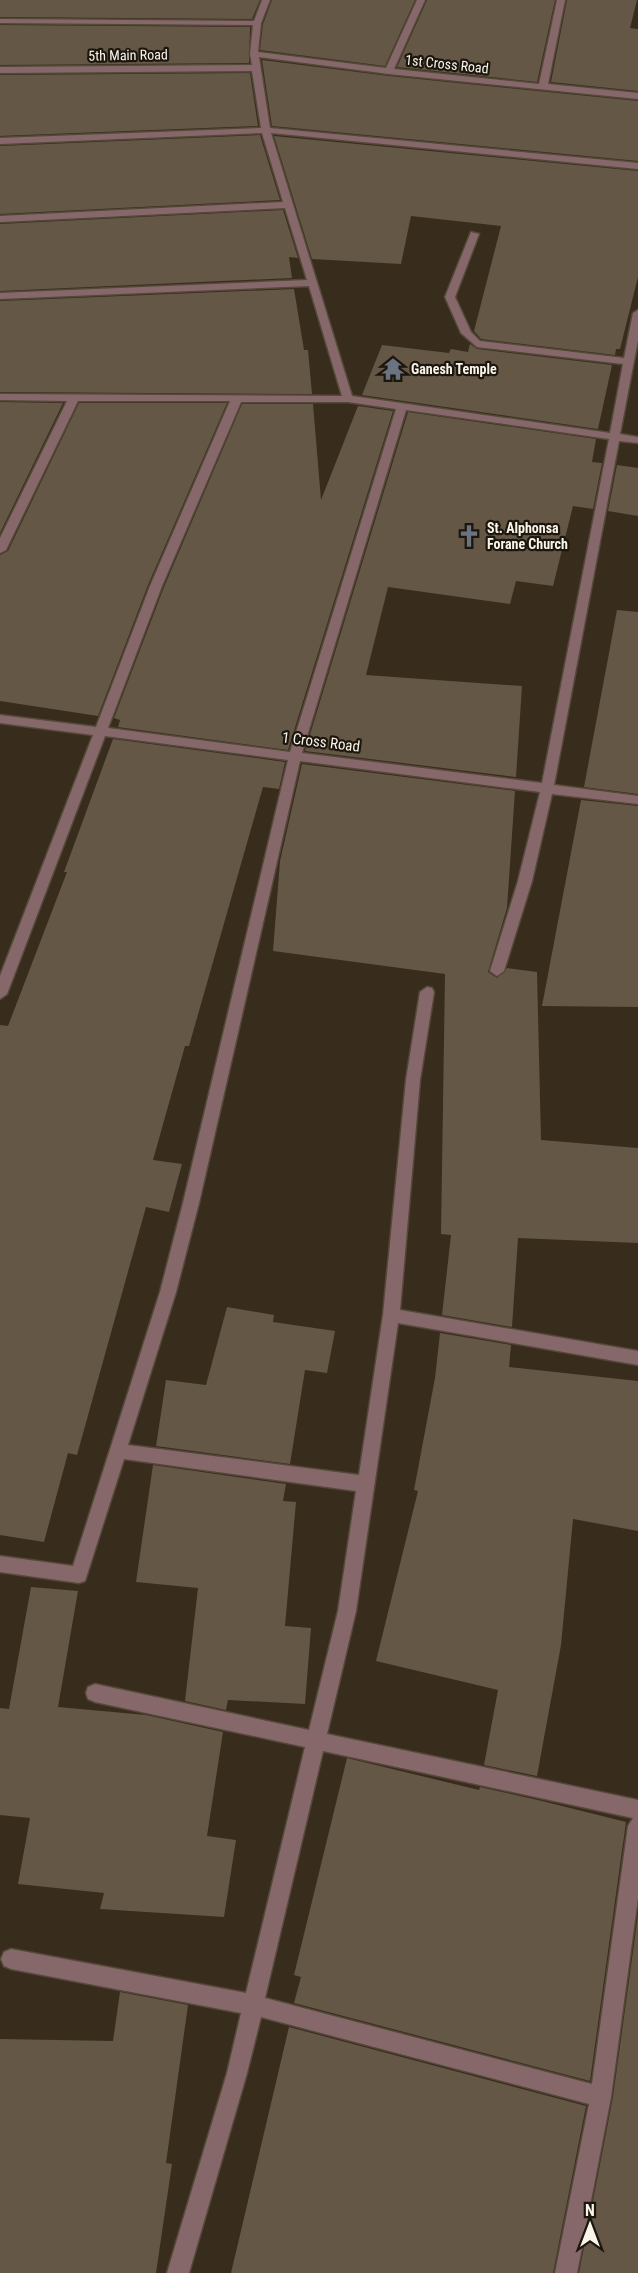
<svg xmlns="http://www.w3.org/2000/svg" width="638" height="2273" font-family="'Roboto Condensed',sans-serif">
  <rect width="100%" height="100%" fill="#382c1c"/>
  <g fill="#645745">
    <polygon points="0,0 260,0 252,19 0,17"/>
    <polygon points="272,0 415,0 385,66 260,50 263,24"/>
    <polygon points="427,0 555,0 537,82 397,67"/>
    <polygon points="567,0 637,0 630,28 638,29 638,91 551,82"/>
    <polygon points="0,25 250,27 249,63 0,65"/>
    <polygon points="262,60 389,76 638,101 638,161 272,126"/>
    <polygon points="250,73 258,126 0,136 0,75"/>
    <polygon points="260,135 280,200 0,214 0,146"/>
    <polygon points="274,136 638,171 638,277 620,349 616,349 615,355 481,339 474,331 501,226 411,216 401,264 312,259"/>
    <polygon points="283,210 298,258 289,257 292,278 0,291 0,224"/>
    <polygon points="294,289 304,350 308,350 312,394 0,392 0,301"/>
    <polygon points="470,344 477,349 612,365 598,429 362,395 382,345 449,353 451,349 468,352"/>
    <polygon points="0,402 63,403 0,533"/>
    <polygon points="79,403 227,403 148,585 98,716 0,701 0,555 8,551"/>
    <polygon points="242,404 313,404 321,500 358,406 393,411 288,750 118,727 120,720 114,718 164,587"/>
    <polygon points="408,412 596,439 592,462 602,463 593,509 573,506 553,586 516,581 510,604 388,587 366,675 522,686 516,777 305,751"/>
    <polygon points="617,465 638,468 638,516 608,511"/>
    <polygon points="617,610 638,612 638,794 584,787"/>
    <polygon points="113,739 285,762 279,789 263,787 189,1046 185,1046 153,1160 182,1164 169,1212 146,1207 77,1455 68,1453 44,1542 0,1535 0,1025 8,1026 67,872 64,872"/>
    <polygon points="302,764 515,791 507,908 488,972 497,978 507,968 537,972 541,1140 638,1148 638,1243 518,1238 512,1327 442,1315 451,1235 441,1234 445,974 273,951 280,861"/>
    <polygon points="581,800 638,806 638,1007 542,1006"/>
    <polygon points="227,1307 274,1315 273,1322 335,1331 327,1373 305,1370 290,1464 156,1446 166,1380 206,1385"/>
    <polygon points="440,1333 511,1345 509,1367 638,1381 638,1531 573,1519 561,1645 537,1776 484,1765 498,1690 376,1661 418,1491 414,1490 435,1378"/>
    <polygon points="153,1465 286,1484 283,1501 296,1502 285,1626 311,1628 305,1704 228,1700 226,1710 185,1701 198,1588 136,1582"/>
    <polygon points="31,1587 78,1591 58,1707 146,1715 223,1732 207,1836 236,1840 224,1917 100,1909 104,1893 18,1884 30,1818 0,1815 0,1708 9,1709"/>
    <polygon points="347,1758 479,1790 480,1787 542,1801 626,1822 590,2081 294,2003 301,1977 294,1975"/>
    <polygon points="638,1915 638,2273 579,2273 613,2097"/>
    <polygon points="120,1992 188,2005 166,2163 172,2164 156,2273 0,2273 0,2039 113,2041"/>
    <polygon points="289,2027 586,2106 553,2273 231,2273"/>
  </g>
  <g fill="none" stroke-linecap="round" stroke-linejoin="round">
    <g stroke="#534839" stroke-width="3">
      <path id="minor" d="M262 0H270L261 23 258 52 386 68 417 0H425L394 69 539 84 557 0H565L548 84 638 93V99L389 74 259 57 270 128 638 163V169L271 133 352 396 610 433 623 364 477 347 461 333 445 297 471 232 479 234 455 297 471 332 480 341 624 358 633 313 638 310V340L620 434 638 437V443L619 441 554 785 638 796V804L552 794 532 881 504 971 497 976 490 971 518 881 540 792 300 761 199 1203 176 1292 128 1445 359 1475 383 1315 406 1080 420 992 427 987 432 988 434 992 420 1080 400 1310 638 1351V1365L398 1323 356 1611 327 1734 638 1800V1898L611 2097 577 2273H555L589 2104 261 2017 247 2073 189 2273H167L227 2073 241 2013 11 1969 4 1966 1 1959 4 1952 11 1949 246 1993 305 1747 95 1702 88 1699 86 1693 88 1687 95 1684 309 1730 338 1611 356 1491 124 1459 85 1581 79 1583 0 1572V1556L73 1566 160 1292 183 1203 288 760 105 736 7 994 0 999V976L93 735 0 723V715L96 727 150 586 230 401H78L6 550 0 553V538L67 401 0 400V394L342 396 309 286 0 299V293L307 280 285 208 0 222V216L283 202 262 133 0 144V138L261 128 252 71 0 73V67L252 65 250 54 253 25 0 23V19L254 21ZM241 402H348L396 409 290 752 108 728 162 586ZM406 410 609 439 542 783 302 753ZM323 1751 633 1818 628 1826 592 2084 265 1998Z"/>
    </g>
    <use href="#minor" fill="#87686a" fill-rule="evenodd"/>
  </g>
  <defs>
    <g id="temple-bare" transform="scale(1.8)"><path d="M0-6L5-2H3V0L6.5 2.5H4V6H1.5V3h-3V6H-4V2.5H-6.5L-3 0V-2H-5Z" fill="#6b7280" stroke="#1b160e" stroke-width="2.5" paint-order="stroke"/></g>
    <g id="church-bare" transform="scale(1.8)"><path d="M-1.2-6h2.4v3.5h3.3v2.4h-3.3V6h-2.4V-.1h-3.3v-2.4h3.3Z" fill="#6b7280" stroke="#1b160e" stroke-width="2.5" paint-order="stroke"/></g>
  </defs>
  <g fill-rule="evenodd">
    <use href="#temple-bare" x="393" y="369"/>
    <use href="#church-bare" x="469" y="536"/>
  </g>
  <g text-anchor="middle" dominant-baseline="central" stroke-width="4.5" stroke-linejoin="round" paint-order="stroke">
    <g font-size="14" fill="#fbf4e9" stroke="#1b160e">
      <text transform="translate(128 55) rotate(-1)">5th Main Road</text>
      <text transform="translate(447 64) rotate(6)">1st Cross Road</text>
    </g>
    <g font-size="14" font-weight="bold" fill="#fbf4e9" stroke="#1b160e" text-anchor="start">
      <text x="411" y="369">Ganesh Temple</text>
      <text x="487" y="528">St. Alphonsa<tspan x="487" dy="16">Forane Church</tspan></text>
    </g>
    <g font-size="15" fill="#fbf4e9" stroke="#1b160e">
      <text transform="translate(321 742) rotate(7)">1 Cross Road</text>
    </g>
  </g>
  <g transform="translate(590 2225)" stroke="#1b160e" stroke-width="4.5" paint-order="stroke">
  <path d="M0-4.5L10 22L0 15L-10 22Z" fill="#fbf4e9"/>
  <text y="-9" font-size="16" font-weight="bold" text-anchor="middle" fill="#fbf4e9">N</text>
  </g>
</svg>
